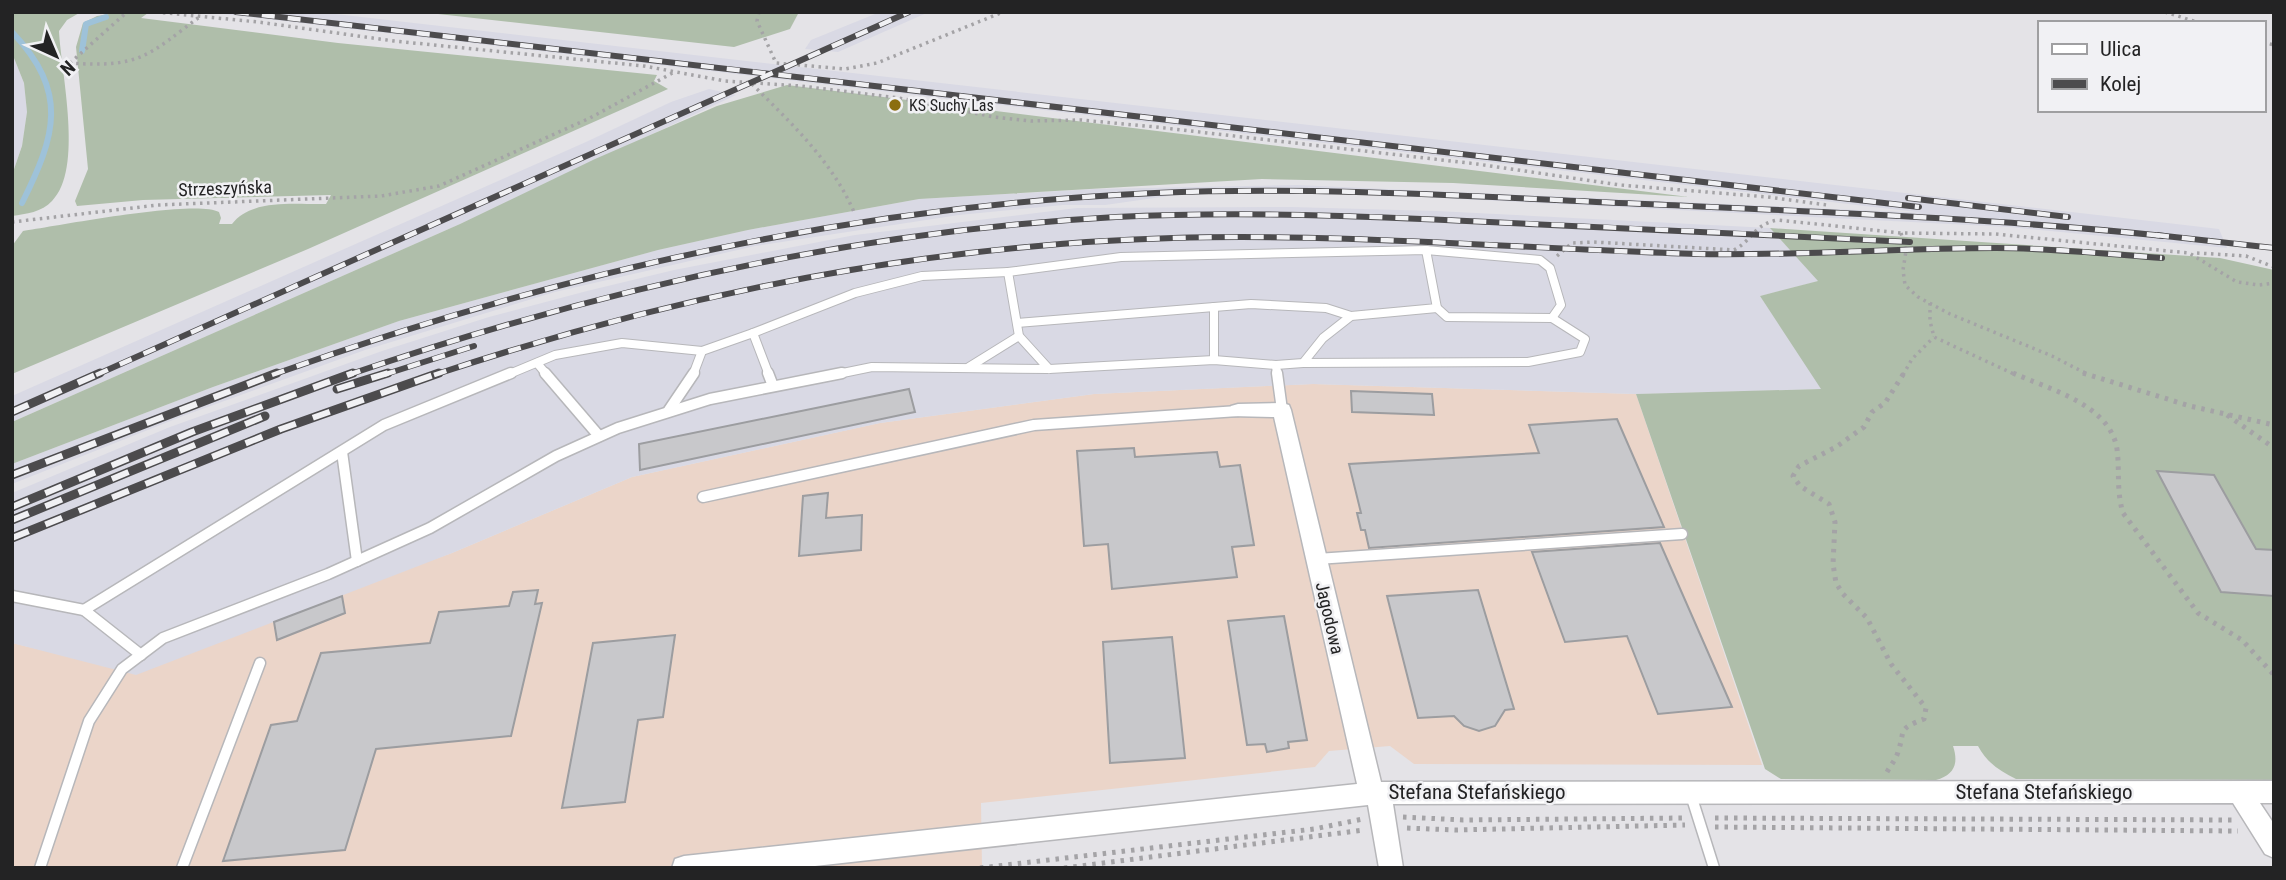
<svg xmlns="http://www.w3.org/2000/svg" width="2286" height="880" font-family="'Roboto Condensed',sans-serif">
  <rect width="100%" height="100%" fill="#e4e3e7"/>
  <polygon fill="#ebd5c9" points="1313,384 1636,394 1762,765 1414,764 1390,746 1329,751 1315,767 981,803 982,868 12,868 12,643 122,669 452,553 632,477 880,423 1094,394"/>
  <g fill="#d9d9e4">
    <polygon points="206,12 318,12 2176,224 2219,229 2227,248 2009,227 1363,194 1182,194 1105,205 1063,205 959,215 755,246 555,292 365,350 183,416 12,484 12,464 213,387 399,321 658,250 748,230 919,199 1094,189 1297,185 1925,213"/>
    <polygon points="880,12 929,12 838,52 805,49 811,40"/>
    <polygon points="12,53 24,83 27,112 22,146 12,175"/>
    <polygon points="709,89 736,95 460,224 12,422 12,396 586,142 671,102"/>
    <polygon points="1291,207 1436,211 1770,228 1819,281 1760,296 1822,389 1636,394 1313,384 1094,394 880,423 632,477 452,553 136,675 12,643 12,493 170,427 382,351 489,317 587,291 674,270 855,235 1077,208"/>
  </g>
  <g fill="#afbeaa">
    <path d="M12 12H81L67 20 59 31C61 73 84 169 52 201 42 212 26 214 12 216V175L22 146 27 112 24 83 12 53Z"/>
    <polygon points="420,12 799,12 790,29 734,47"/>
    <path d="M115 13H148L141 18 338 43 657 75 654 81 668 89 308 249 12 374V246L23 231C57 226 195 199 219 212L221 218 219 224H232C252 198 296 205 326 204L331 195 143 200 77 206 75 201 88 169 76 47 83 23 97 16Z"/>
    <polygon points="787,85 1689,197 1453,183 1262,179 919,199 748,230 658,250 399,321 213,387 12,464 12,422 460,224 595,159 717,106"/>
    <path d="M1770 228 2220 258 2274 270V780L2016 779C2000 771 1987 763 1978 746H1953C1959 764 1954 775 1936 780L1781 779 1765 769 1636 394 1821 389 1760 296 1818 281Z"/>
  </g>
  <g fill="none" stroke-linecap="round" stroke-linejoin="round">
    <g stroke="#9ec2d9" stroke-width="6">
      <path d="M12 32C69 92 56 135 22 203"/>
      <polyline points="82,51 86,24 106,17"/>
    </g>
  </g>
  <g fill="#c8c8cb" stroke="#9c9da0" stroke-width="2">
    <polygon points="909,389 915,412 640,470 639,444"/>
    <polygon points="1351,391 1432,394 1434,415 1352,412"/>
    <polygon points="1617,419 1664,527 1369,548 1365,530 1361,530 1357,513 1361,513 1349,464 1539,453 1529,425"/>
    <polygon points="1134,448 1135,457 1217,452 1220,467 1240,465 1254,545 1232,547 1237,577 1112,589 1108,544 1084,546 1077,451"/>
    <polygon points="2157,471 2214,475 2256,549 2274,550 2274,596 2221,592"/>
    <polygon points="828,493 826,518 862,515 861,550 799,556 803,496"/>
    <polygon points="1660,543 1732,707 1658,714 1627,636 1565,642 1532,552"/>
    <polygon points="538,590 535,604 542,603 511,736 376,749 345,850 223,861 271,725 297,721 321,653 430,643 439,612 509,606 513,592"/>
    <polygon points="1478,590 1514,709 1505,710 1495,726 1479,731 1464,726 1454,716 1418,718 1387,596"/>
    <polygon points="342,596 345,613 277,640 274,622"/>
    <polygon points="1284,616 1307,740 1288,742 1289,748 1267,752 1265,744 1247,745 1228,621"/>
    <polygon points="675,635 663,717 638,720 625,802 562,808 593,643"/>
    <polygon points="1172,637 1185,758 1110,763 1103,642"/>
  </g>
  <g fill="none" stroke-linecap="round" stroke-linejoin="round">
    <g stroke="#b7b7ba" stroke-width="10">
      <g id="service-far1">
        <polyline points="1214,307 1214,360"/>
        <polyline points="1017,323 1251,304 1326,308 1351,316"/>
        <polyline points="537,363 547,375"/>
        <polyline points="1303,363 1528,362 1580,352 1585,339 1552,318 1447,317 1437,308"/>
        <polyline points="1276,365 1277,375"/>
        <polyline points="969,367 1019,336"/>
        <polyline points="1049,369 1019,336 1008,272 1121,257 1426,250 1540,260 1550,268 1561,305 1552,318"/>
        <polyline points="507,375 555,355 622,343 702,351"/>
        <polyline points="693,375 702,351 753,333"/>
        <polyline points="769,375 753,333 855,293 922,276 1008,272"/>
        <polyline points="833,375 872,367 1049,369 1214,360 1276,365 1303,363 1323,338 1351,316 1437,308 1426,250"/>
      </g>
    </g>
    <g stroke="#b7b7ba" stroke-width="13">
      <g id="service">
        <polyline points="545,373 599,436"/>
        <polyline points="768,373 773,386"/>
        <polyline points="1277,373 1282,410"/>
        <polyline points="669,410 694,373"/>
        <polyline points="342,452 357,561"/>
        <polyline points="703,497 1034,425 1238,411"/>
        <polyline points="1317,559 1682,534"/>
        <polyline points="12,596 84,610"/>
        <polyline points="141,655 84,610 384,425 511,373"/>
        <polyline points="1690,792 1714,868"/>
        <polyline points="40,868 89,721 122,669 163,638 328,574 430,528 556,456 618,428 710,399 842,373"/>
        <polyline points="182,868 260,663"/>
      </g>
    </g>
    <g stroke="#b7b7ba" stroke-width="3">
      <polygon id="minor" points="1282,403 1289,405 1291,410 1381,782 2274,781 2274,803 2260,803 2274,824 2274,858 2265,854 2233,803 1393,804 1403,868 1379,868 1368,805 797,868 672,868 675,859 684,856 1357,784 1274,417 1231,416 1229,411 1231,406 1238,404"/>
    </g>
    <g stroke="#a4a3a6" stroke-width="3.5" stroke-dasharray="2.5 4.5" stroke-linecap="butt">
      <polyline points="156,12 258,22 394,41 644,66 725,81 801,86 899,98 994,117 1031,121 1081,120 1156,127 1477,164 1620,185 1768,197 1827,205"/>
      <polyline points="752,12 786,12"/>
      <polyline points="759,12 757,21 776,63 845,69 877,63 1003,12"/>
      <polyline points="2165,12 2200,23"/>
      <polyline points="2263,42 2274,45"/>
      <path d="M69 63C141 68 147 56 202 15"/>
      <polyline points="70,63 127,12"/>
      <path d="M752 84C791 123 832 161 854 212"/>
      <polyline points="12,222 158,205 381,196 439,186 590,118 676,71"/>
      <polyline points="1901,233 1906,251 1903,270 1905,285 1918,297 1950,314 2052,356 2089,375"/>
      <polyline points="2197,253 2246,256 2274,267"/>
      <path d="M1557 256 1572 243 1594 242 1734 250C1754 239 1754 224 1778 220L1901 233 1995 234 2189 253 2237 282 2259 285 2274 283"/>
      <polyline points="1930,303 1930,321 1934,337 2016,375"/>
      <polyline points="1903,375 1912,359 1934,337"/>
    </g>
    <g stroke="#a4a3a6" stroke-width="5" stroke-dasharray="3.5 6" stroke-linecap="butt">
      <path d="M2013 373C2048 389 2110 404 2117 449 2120 472 2116 489 2123 513L2198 613 2242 640 2274 675"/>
      <polyline points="2083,373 2190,406 2274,425"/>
      <polyline points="2227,415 2274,448"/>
      <path d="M1887 772C1891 765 1896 759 1898 752 1906 729 1896 730 1924 719L1926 708 1891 664 1867 618 1843 594 1836 583 1833 564 1835 522 1829 504 1800 486 1793 476 1799 466 1836 447 1864 427 1872 412 1885 403 1904 373"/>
      <polyline points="1403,817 1463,820 1685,818"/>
      <polyline points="1715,818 2234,820"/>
      <polyline points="1715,827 2238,831"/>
      <polyline points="1407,828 1455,830 1685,825"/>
      <polyline points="980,868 1314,829 1363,819"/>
      <polyline points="1064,868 1364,830"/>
    </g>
    <use href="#service-far1" stroke="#fff" stroke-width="8"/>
    <use href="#service" stroke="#fff" stroke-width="10"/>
    <use href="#minor" fill="#fff" fill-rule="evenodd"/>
    <g stroke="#4c4b4d" stroke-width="6">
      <g id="rail-far1">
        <polyline points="236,12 1919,207"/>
        <polyline points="1908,198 2068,217"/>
        <polyline points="2156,235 2274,248"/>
        <polyline points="96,375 909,12"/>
        <path d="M272 375C557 273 852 206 1155 193 1319 186 1482 197 1645 204 1819 212 1991 218 2164 236"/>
        <path d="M348 375C594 291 855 231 1116 217 1240 211 1365 216 1489 222 1630 228 1770 235 1910 242"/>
        <polyline points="383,375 474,346"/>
        <path d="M434 375C671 296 922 245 1173 238 1348 233 1523 249 1698 254 1797 256 1897 248 1996 248 2052 248 2107 254 2162 258"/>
      </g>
    </g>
    <g stroke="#4c4b4d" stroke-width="9">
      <g id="rail">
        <polyline points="337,389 388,373"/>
        <polyline points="12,412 100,373"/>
        <polyline points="12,475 277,373"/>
        <polyline points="12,507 192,432 353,373"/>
        <polyline points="12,520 265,416"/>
        <polyline points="12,538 281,429 439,373"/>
      </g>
    </g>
    <use href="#rail-far1" stroke="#f1f1f4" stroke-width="4.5" stroke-dasharray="13" stroke-linecap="butt"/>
    <use href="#rail" stroke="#f1f1f4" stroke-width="6" stroke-dasharray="18" stroke-linecap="butt"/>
  </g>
  <circle fill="#8b6e10" stroke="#f1f1f4" stroke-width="2.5" cx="895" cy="105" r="7"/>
  <g text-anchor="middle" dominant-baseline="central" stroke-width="5" stroke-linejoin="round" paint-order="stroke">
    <g font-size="16" fill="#232324" stroke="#f1f1f4" text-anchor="start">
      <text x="909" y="105">KS Suchy Las</text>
    </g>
    <g font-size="18" fill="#232324" stroke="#f1f1f4">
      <text transform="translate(225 188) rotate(-2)">Strzeszyńska</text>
      <text transform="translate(1330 618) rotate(77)">Jagodowa</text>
    </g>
    <g font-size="21" fill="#232324" stroke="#f1f1f4">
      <text x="1477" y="792">Stefana Stefańskiego</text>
      <text x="2044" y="792">Stefana Stefańskiego</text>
    </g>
  </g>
  <rect width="2286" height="880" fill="none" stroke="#232324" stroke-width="28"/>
  <rect x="2038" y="21" width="228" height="91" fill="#f1f1f4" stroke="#9f9fa1" stroke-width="2"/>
  <rect x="2052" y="44" width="35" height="10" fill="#ffffff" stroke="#9f9fa1" stroke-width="2"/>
  <text x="2100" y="56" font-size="21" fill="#232324">Ulica</text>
  <rect x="2052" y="79" width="35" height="10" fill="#4c4b4d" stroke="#9f9fa1" stroke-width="2"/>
  <text x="2100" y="91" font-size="21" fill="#232324">Kolej</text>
  <g transform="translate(56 56) rotate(136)" stroke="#f1f1f4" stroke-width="5" paint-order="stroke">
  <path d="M0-5L12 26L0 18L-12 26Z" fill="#232324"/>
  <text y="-10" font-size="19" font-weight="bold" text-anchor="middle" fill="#232324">N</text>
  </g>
</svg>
